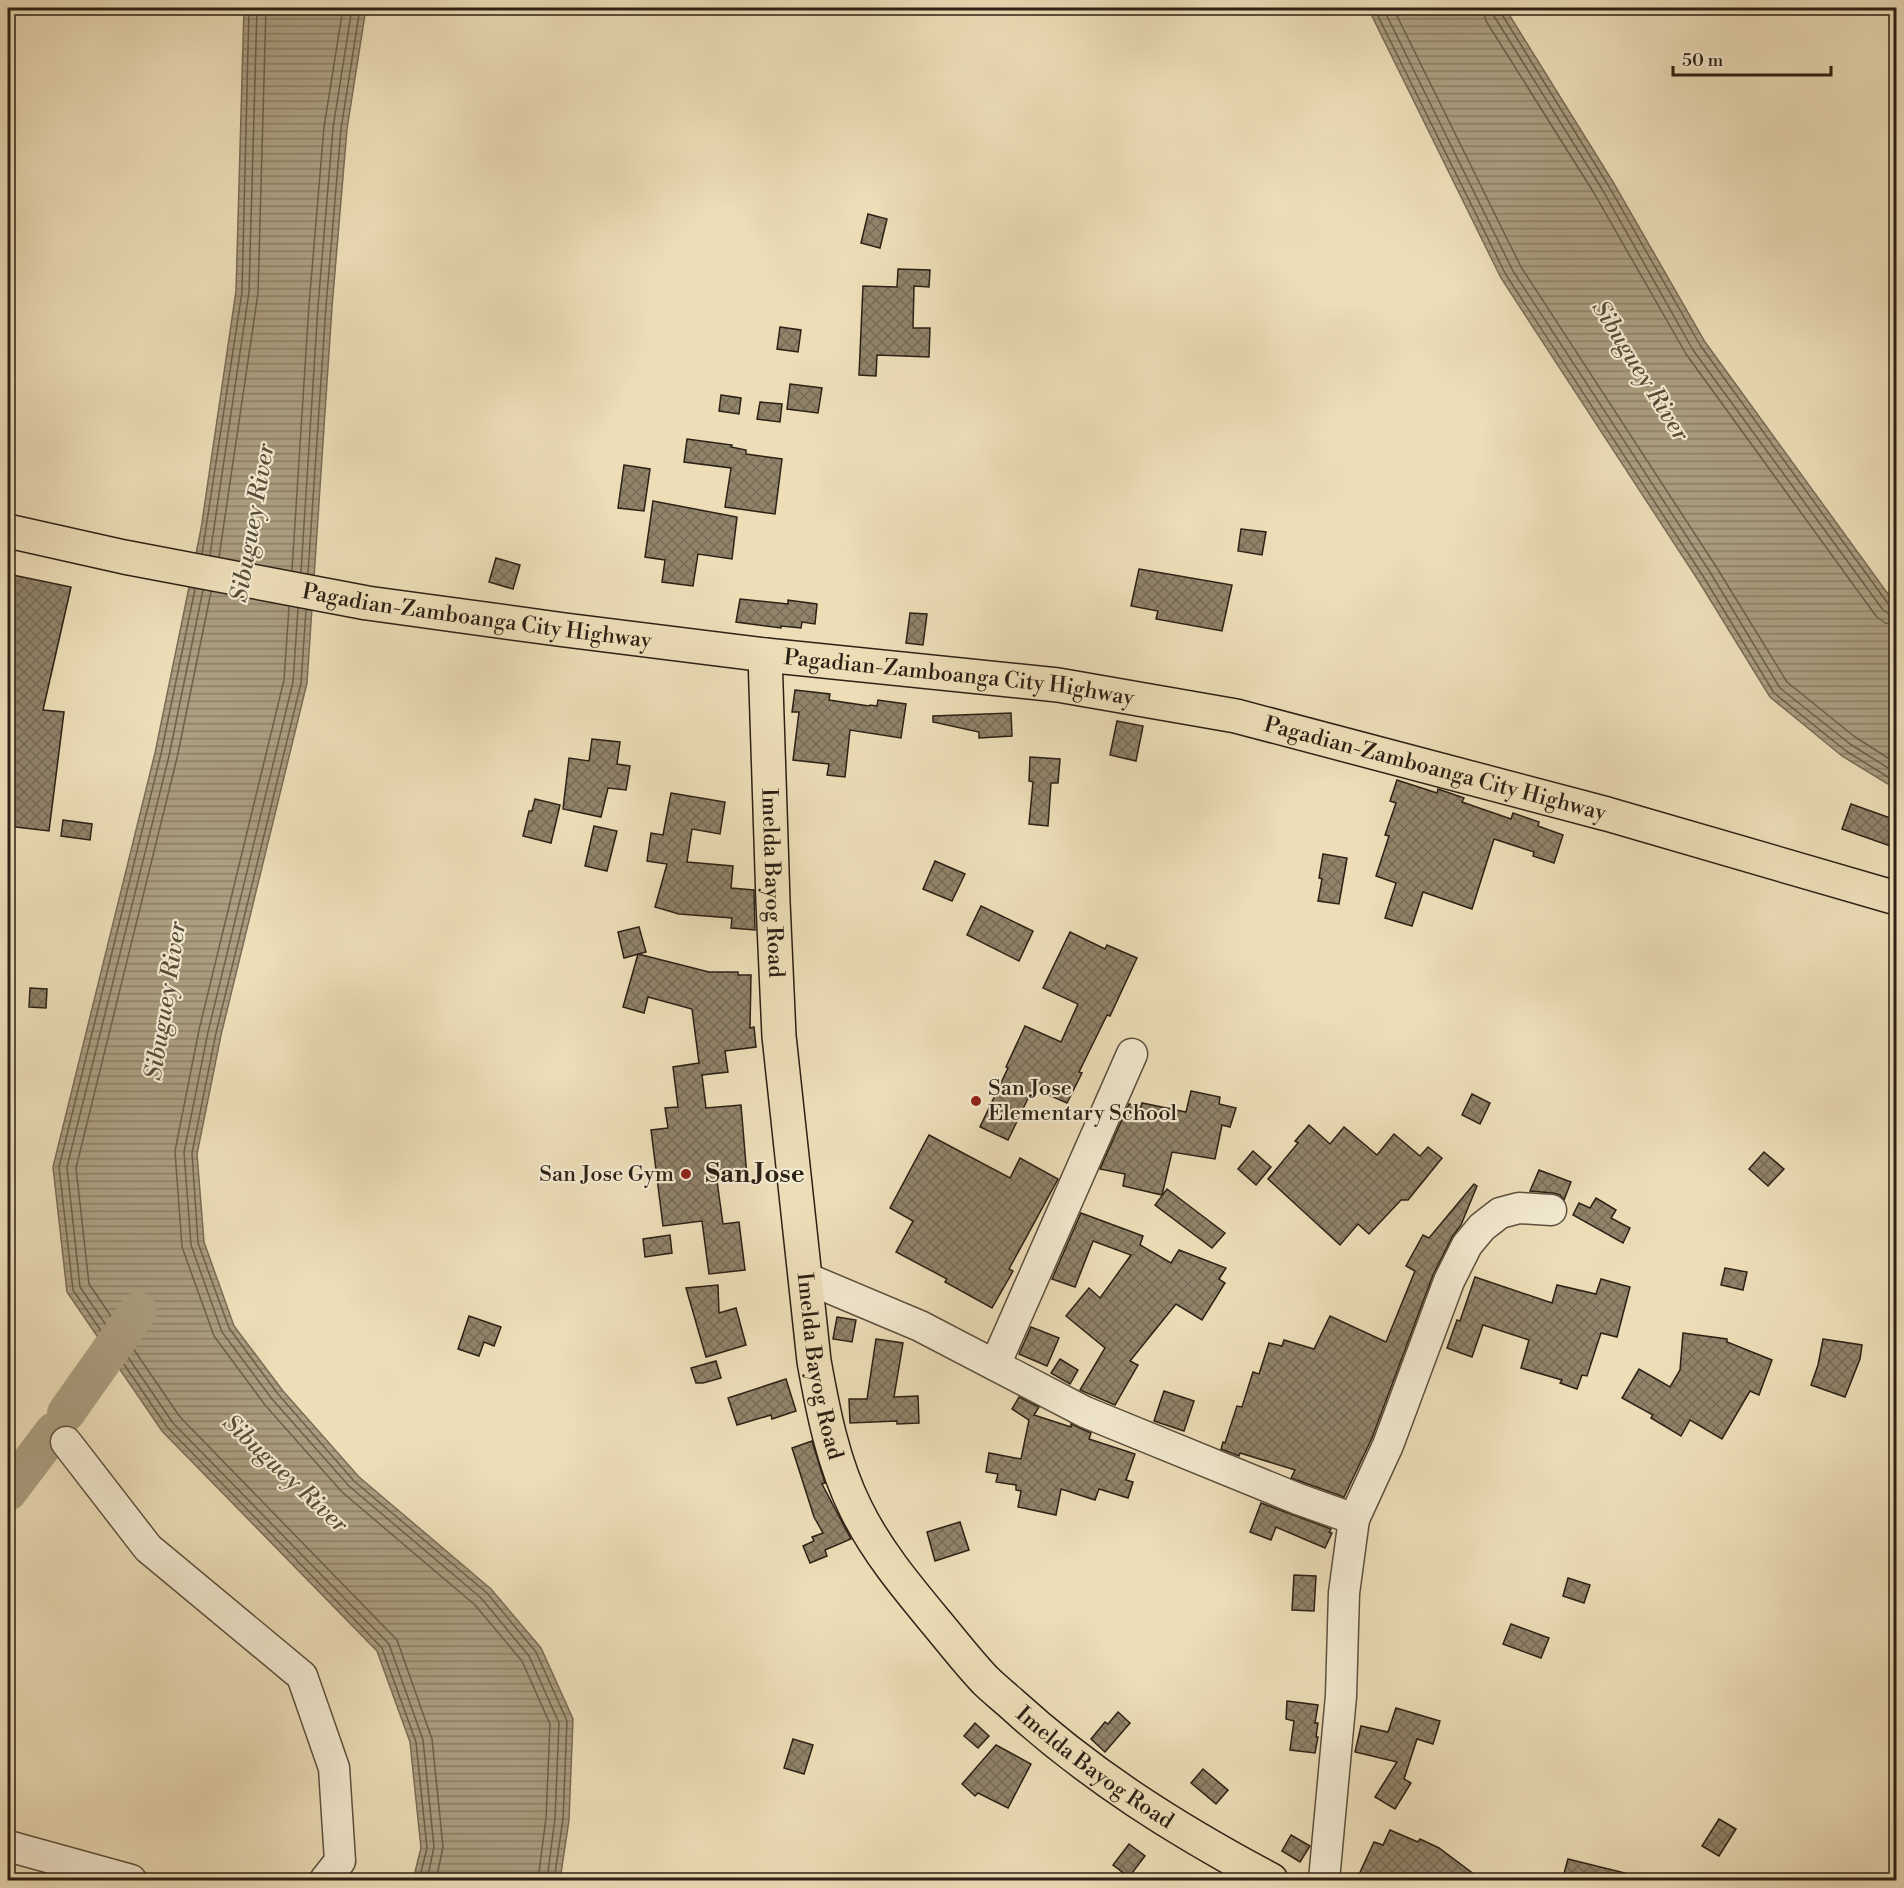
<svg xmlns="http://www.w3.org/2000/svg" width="1904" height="1888" font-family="'Libre Bodoni',serif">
  <defs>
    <pattern id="water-rules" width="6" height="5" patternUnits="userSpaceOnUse" patternTransform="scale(1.5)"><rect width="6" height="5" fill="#ab9e81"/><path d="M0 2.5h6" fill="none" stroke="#8b8068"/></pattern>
    <pattern id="building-cross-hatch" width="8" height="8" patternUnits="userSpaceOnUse" patternTransform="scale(1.5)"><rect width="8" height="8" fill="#90836a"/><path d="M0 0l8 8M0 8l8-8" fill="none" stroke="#766b56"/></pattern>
  </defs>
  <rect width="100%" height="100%" fill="#eddeb8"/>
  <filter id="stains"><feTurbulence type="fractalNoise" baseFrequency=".00333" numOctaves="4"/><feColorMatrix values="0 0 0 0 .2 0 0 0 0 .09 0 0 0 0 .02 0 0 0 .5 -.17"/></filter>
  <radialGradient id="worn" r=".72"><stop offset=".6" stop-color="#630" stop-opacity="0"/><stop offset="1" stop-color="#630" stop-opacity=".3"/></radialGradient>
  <g fill="url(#water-rules)" stroke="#786c56" stroke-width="1.5">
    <polygon points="244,8 366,8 347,129 332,307 307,683 221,1035 197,1154 204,1242 234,1326 283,1391 359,1477 491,1589 541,1648 573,1719 569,1820 560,1880 413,1880 421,1848 410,1742 377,1651 162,1431 67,1292 53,1167 155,753 201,529 236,291"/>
    <polygon points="1368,8 1505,8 1613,182 1705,342 1896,605 1896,789 1842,756 1770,697 1698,580 1501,278"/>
  </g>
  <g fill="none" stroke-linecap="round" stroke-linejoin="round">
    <g stroke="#6c604b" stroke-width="1.5">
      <polyline points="1374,8 1506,275 1703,576 1774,693 1846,751 1896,782"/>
      <polyline points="1383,8 1513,271 1710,572 1780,688 1850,744 1896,773"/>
      <polyline points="1393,8 1521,267 1717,568 1787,682 1855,737 1896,763"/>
      <polyline points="1483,8 1486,21 1594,193 1686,354 1876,616 1885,623 1896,625"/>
      <polyline points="1492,8 1494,16 1602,189 1693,350 1883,610 1889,614 1896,615"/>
      <polyline points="1500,8 1501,13 1608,185 1700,345 1889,605 1896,608"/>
      <polyline points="202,554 242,292 249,8"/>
      <polyline points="210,555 249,292 257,8"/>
      <polyline points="219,557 258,293 266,8"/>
      <polyline points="292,570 309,305 324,127 343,8"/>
      <polyline points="301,572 318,306 333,128 352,8"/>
      <polyline points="308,573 326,306 341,129 360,8"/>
      <polyline points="195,589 161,754 59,1167 73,1290 167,1427 382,1648 416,1742 427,1848 419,1880"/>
      <polyline points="203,590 169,756 67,1167 80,1287 173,1423 389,1644 423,1740 434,1847 427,1880"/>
      <polyline points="211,592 177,758 76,1168 89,1284 180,1417 397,1640 432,1739 443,1847 436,1880"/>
      <polyline points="289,607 284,680 199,1030 175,1151 182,1247 214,1336 265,1405 342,1492 475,1605 522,1661 550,1724 546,1818 538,1880"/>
      <polyline points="298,608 293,682 208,1032 184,1152 191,1245 222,1332 272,1399 349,1486 481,1598 529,1656 559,1723 555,1818 547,1880"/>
      <polyline points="306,610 301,683 216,1033 192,1153 198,1243 229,1328 278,1394 354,1481 487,1593 536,1652 567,1721 563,1819 554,1880"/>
    </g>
    <g stroke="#ab9e81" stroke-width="38">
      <polyline points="66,1413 138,1311"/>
      <polyline points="8,1492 54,1431"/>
    </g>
  </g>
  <g fill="url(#building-cross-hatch)" stroke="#2c2115" stroke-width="1.5">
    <polygon points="868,214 887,219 880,248 861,243"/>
    <polygon points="898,269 930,270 929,287 914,286 913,328 930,328 929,357 877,355 876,376 859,375 863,286 897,287"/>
    <polygon points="780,327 801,330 798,352 777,349"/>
    <polygon points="790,384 822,388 818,413 787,409"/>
    <polygon points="721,395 741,398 739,414 719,411"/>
    <polygon points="760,402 782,404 780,422 757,419"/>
    <polygon points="687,439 732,445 731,447 746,450 746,454 782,459 775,514 725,507 731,468 684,462"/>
    <polygon points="624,465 650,469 644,511 618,508"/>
    <polygon points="653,501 737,517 732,559 698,554 693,586 662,582 665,560 645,557"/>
    <polygon points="1241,529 1266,532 1262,555 1238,551"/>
    <polygon points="496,558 520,565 513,589 489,582"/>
    <polygon points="1139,569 1232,585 1222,631 1156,619 1158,611 1131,606"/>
    <polygon points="8,574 71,587 43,710 64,712 49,831 8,826"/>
    <polygon points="740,599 788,604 788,600 817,604 815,624 802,622 801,628 781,626 781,628 736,622"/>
    <polygon points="910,613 927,614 923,645 906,643"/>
    <polygon points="795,690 830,694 829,700 869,706 870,705 877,706 878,700 906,704 901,738 850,730 845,777 827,775 829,764 793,760 799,712 792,712"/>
    <polygon points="1011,713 1012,736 979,738 979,732 933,722 933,716"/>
    <polygon points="1117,721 1143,726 1136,761 1110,755"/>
    <polygon points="592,739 620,742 617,764 630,766 626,790 608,788 601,817 563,809 569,758 589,761"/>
    <polygon points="1030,757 1060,759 1058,783 1051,783 1048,826 1029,824 1033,782 1029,781"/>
    <polygon points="1397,780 1437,793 1438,789 1464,798 1462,802 1511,819 1513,813 1539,822 1538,826 1563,835 1554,863 1533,856 1534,852 1494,839 1472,909 1423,892 1412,926 1385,918 1396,883 1376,876 1389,836 1385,835 1396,803 1390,801"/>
    <polygon points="671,793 725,802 720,834 692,829 687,862 733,866 731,888 754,890 755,930 731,928 732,918 679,914 655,907 667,864 647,861 651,833 663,835"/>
    <polygon points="535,799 560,805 551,843 523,836 529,811 532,811"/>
    <polygon points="1851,804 1896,820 1896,848 1842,829"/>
    <polygon points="63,820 92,824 90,840 61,836"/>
    <polygon points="594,826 617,831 607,871 585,866"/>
    <polygon points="1323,854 1347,858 1339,904 1318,901 1322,879 1319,878"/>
    <polygon points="935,861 965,874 952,901 923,889"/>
    <polygon points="981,906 1033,931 1019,961 967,935"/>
    <polygon points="639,927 646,952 624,958 618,932"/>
    <polygon points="1070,932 1105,949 1107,945 1137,958 1110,1016 1107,1015 1079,1072 1082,1073 1067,1103 1033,1088 1008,1140 980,1127 1008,1068 1006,1067 1025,1026 1061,1042 1078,1004 1043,988"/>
    <polygon points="638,954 709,972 738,972 738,975 751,975 750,1028 754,1027 756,1047 725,1051 728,1072 702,1075 706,1108 741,1105 747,1177 717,1181 723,1224 739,1222 745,1270 709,1274 702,1221 663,1226 651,1130 668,1128 665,1108 678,1107 673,1067 699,1063 692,1009 648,997 644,1013 623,1007"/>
    <polygon points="30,988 47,989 46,1008 29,1007"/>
    <polygon points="1191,1091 1220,1097 1219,1104 1236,1108 1230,1127 1222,1125 1215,1159 1172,1152 1162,1195 1123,1186 1125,1174 1100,1169 1129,1104 1141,1107 1142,1103 1186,1112"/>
    <polygon points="1472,1094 1490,1103 1480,1124 1462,1115"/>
    <polygon points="1309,1125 1330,1144 1344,1127 1377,1155 1394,1134 1420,1156 1428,1147 1442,1158 1408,1200 1401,1200 1369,1234 1358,1224 1340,1245 1268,1179 1298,1143 1295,1141"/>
    <polygon points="929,1135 1010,1178 1020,1158 1058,1179 1009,1269 1013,1271 992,1308 945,1282 947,1279 896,1252 913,1221 890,1208"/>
    <polygon points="1253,1151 1271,1167 1256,1185 1238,1169"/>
    <polygon points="1764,1152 1784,1169 1768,1186 1749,1169"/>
    <polygon points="1539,1170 1571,1182 1564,1200 1560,1195 1553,1193 1530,1191"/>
    <polygon points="1474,1184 1477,1186 1461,1225 1452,1237 1433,1275 1372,1438 1344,1497 1291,1478 1295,1470 1240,1453 1239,1456 1221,1449 1223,1442 1225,1443 1237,1406 1242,1407 1253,1372 1259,1374 1269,1343 1282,1346 1284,1340 1314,1349 1330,1316 1386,1342 1415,1271 1406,1266 1423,1235 1429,1238"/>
    <polygon points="1167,1189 1225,1233 1212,1248 1155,1205"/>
    <polygon points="1596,1198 1616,1210 1611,1218 1630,1228 1623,1243 1573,1215 1579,1203 1590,1208"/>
    <polygon points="1081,1213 1143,1236 1140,1245 1171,1263 1179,1250 1226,1268 1219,1279 1225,1283 1202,1320 1176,1304 1130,1361 1138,1365 1115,1405 1080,1390 1105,1348 1066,1316 1089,1288 1100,1298 1131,1255 1093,1241 1075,1287 1052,1279"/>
    <polygon points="670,1235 672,1253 645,1257 643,1239"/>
    <polygon points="1725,1268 1747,1272 1743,1290 1721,1285"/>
    <polygon points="1475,1277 1552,1303 1557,1285 1596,1294 1601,1279 1630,1287 1617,1337 1601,1333 1587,1376 1582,1375 1577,1389 1560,1383 1562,1380 1521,1368 1529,1340 1483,1325 1472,1357 1447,1348 1457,1320 1460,1321"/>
    <polygon points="718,1285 719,1313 736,1308 746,1345 706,1357 686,1288"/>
    <polygon points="469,1316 501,1327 494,1346 484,1342 479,1356 458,1349"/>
    <polygon points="837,1317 856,1320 852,1342 833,1339"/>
    <polygon points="1031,1327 1059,1338 1047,1366 1019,1354"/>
    <polygon points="1683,1333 1727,1339 1727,1342 1772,1360 1759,1395 1750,1391 1722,1439 1690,1420 1681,1436 1651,1418 1653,1415 1622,1398 1639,1369 1670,1387 1680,1370"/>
    <polygon points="876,1339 903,1343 894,1397 918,1396 919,1423 897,1424 897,1421 850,1423 849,1399 867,1399"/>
    <polygon points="1823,1339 1862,1345 1860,1359 1845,1397 1811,1385 1818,1365"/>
    <polygon points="1060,1359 1078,1370 1070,1384 1051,1373"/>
    <polygon points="716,1361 721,1378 703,1383 696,1383 691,1368"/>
    <polygon points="786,1379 796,1411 772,1419 771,1415 737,1425 728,1398"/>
    <polygon points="1164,1391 1194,1401 1184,1431 1154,1421"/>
    <polygon points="1019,1397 1039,1407 1034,1415 1071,1427 1071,1424 1091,1433 1089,1439 1135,1454 1126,1480 1133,1482 1128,1498 1099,1489 1095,1500 1061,1489 1056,1515 1018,1507 1021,1491 1016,1490 1016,1485 996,1482 998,1474 986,1472 989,1453 1021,1459 1029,1420 1012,1409"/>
    <polygon points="812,1441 825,1483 822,1484 851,1539 825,1550 827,1556 810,1563 803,1546 814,1541 812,1537 823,1533 814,1517 792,1448"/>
    <polygon points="1261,1503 1331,1529 1329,1532 1332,1533 1325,1548 1276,1527 1271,1540 1250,1532"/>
    <polygon points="960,1522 969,1550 935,1561 927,1532"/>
    <polygon points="1294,1575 1316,1576 1314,1611 1292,1610"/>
    <polygon points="1568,1578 1590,1585 1584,1603 1563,1596"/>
    <polygon points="1511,1624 1549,1638 1541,1658 1503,1644"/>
    <polygon points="1287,1701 1318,1705 1315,1723 1318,1723 1316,1737 1318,1737 1315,1753 1290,1750 1294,1721 1286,1719"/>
    <polygon points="1396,1708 1440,1721 1433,1744 1417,1739 1404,1779 1411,1783 1395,1809 1375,1797 1397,1762 1355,1752 1361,1726 1388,1732"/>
    <polygon points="1118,1712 1130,1723 1105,1752 1091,1739 1105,1722 1108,1724"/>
    <polygon points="975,1723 989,1736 978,1748 964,1736"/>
    <polygon points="793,1739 813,1745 804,1774 784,1768"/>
    <polygon points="996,1745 1031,1764 1008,1808 978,1793 975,1796 962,1784"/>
    <polygon points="1203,1769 1228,1790 1216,1804 1191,1783"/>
    <polygon points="1719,1819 1736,1829 1719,1856 1702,1846"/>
    <polygon points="1390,1830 1418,1842 1420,1839 1439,1848 1483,1881 1356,1881 1374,1842 1383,1845"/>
    <polygon points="1291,1835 1310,1846 1300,1862 1282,1851"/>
    <polygon points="1129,1844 1145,1856 1129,1877 1113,1865"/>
    <polygon points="1568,1859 1629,1874 1628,1881 1562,1881"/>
  </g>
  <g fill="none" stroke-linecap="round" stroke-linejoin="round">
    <g stroke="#5c503e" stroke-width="33">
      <g id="minor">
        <polyline points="806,1278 920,1326 1085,1412 1298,1499 1354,1519"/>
        <polyline points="995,1365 1132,1054"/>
        <polyline points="66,1442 148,1548 302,1676 334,1768 340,1861 325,1880"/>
        <polyline points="8,1846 131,1880"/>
        <polyline points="1324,1880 1341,1696 1344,1593 1354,1519 1388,1445 1449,1281 1467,1245 1482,1227 1500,1213 1519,1208 1551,1210"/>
      </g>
    </g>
    <g stroke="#2c2115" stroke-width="36">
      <g id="major">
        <path id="s1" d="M765 655 773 902 779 1036 814 1361C823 1411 833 1463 856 1509 876 1550 906 1586 935 1621 951 1640 967 1661 985 1680 993 1688 1003 1696 1012 1704 1091 1776 1177 1830 1271 1880"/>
      </g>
    </g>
    <g stroke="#2c2115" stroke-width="36">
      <g id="highway">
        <path id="s2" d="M8 531 124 557 367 603 565 630 765 655 1058 685 1236 716 1607 814 1896 898"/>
      </g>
    </g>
    <use href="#minor" stroke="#f3ead1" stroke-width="30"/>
    <use href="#major" stroke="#eddeb8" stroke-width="33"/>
    <use href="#highway" stroke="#eddeb8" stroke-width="33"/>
  </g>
  <g fill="#8f2418" stroke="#f3ead1" stroke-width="2">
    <circle cx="976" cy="1101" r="6"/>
    <circle cx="686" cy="1174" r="6"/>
  </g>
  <g text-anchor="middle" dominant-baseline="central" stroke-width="4.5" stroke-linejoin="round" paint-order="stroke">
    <g font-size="22" fill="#2c2115" stroke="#f3ead1">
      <text stroke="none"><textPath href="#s2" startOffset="477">Pagadian-Zamboanga City Highway</textPath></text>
      <text stroke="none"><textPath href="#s2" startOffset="963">Pagadian-Zamboanga City Highway</textPath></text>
      <text stroke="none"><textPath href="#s2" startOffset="1449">Pagadian-Zamboanga City Highway</textPath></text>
      <text stroke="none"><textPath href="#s1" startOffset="228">Imelda Bayog Road</textPath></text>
      <text stroke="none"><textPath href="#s1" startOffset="714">Imelda Bayog Road</textPath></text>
      <text stroke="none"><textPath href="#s1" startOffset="1218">Imelda Bayog Road</textPath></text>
    </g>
    <g font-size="22" fill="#2c2115" stroke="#f3ead1" text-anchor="start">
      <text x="988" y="1088">San Jose<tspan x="988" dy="25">Elementary School</tspan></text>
      <text x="674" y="1174" text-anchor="end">San Jose Gym</text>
    </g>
    <g font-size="24" font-style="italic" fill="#584d3b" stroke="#f3ead1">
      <text transform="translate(1640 371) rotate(58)">Sibuguey River</text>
      <text transform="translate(253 523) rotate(-80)">Sibuguey River</text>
      <text transform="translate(166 1001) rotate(-81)">Sibuguey River</text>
      <text transform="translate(285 1474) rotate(43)">Sibuguey River</text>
    </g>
    <g font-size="26" font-weight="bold" fill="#2c2115" stroke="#f3ead1">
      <text x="755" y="1174">San Jose</text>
    </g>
  </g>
  <rect width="1904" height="1888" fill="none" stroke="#eddeb8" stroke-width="30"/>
  <rect x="9" y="9" width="1886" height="1870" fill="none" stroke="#2c2115" stroke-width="3"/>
  <rect x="15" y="15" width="1874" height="1858" fill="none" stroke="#2c2115" stroke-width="1.5"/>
  <path d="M1673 66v9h158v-9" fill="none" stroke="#2c2115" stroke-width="3"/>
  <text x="1682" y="66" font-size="18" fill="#2c2115" stroke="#f3ead1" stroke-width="4.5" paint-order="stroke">50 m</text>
  <rect width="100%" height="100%" filter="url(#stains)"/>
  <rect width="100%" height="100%" fill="url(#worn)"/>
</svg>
